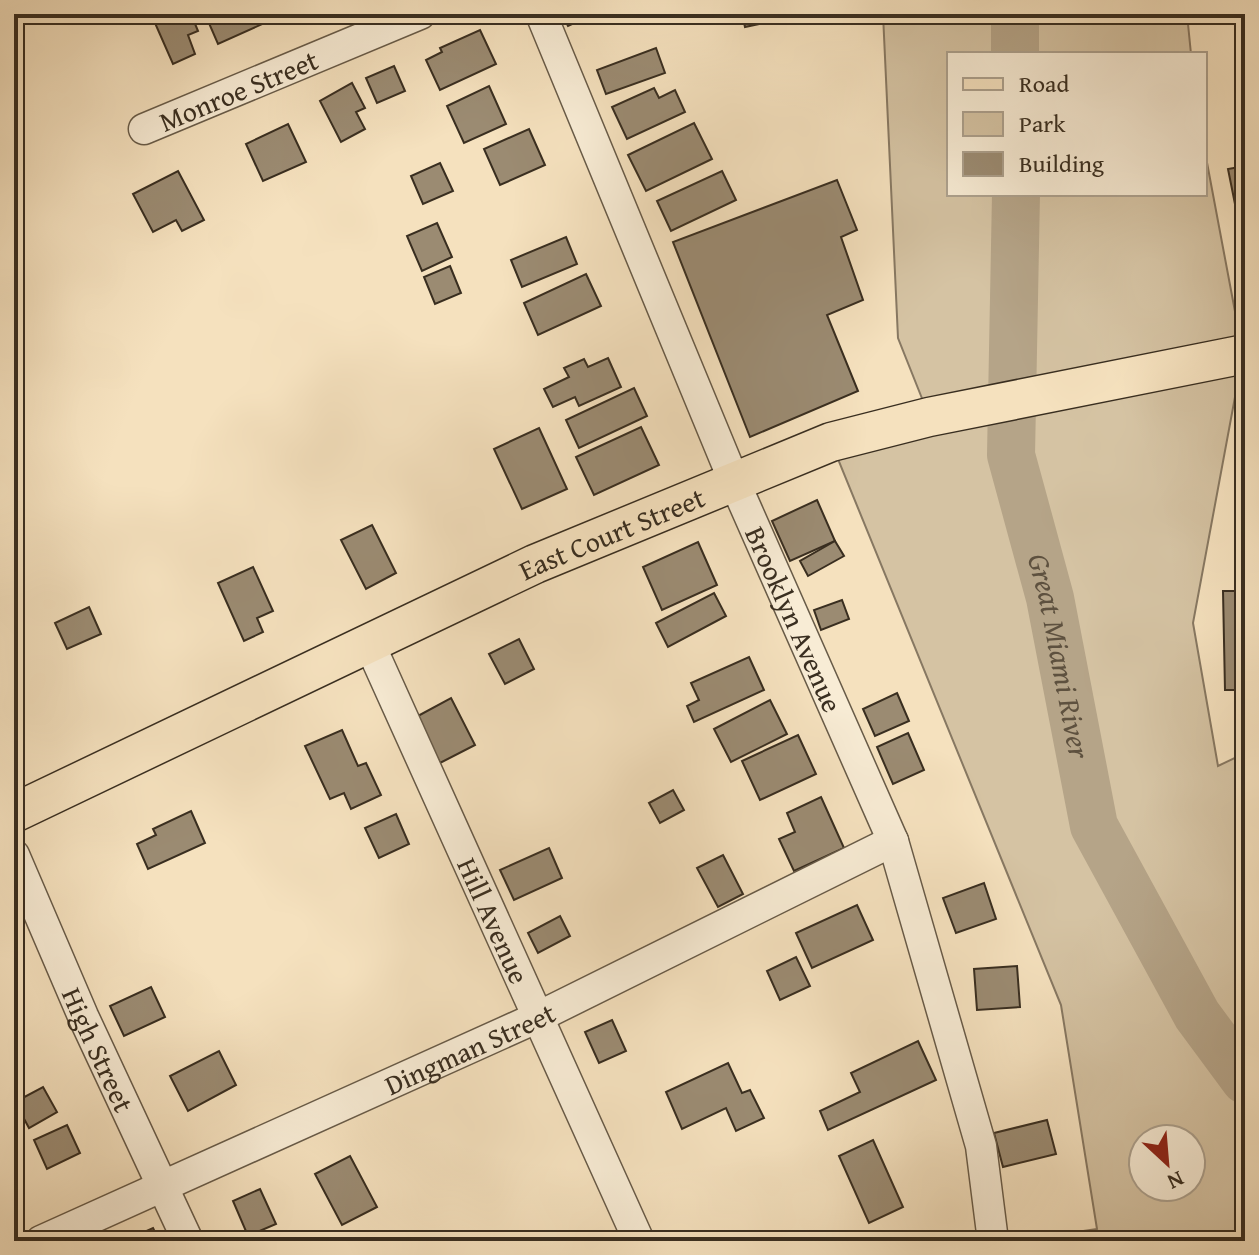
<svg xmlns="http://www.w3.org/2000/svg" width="1259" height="1255" font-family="'Gentium Book Plus',serif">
  <rect width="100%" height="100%" fill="#f5e1be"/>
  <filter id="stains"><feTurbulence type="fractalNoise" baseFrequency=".0025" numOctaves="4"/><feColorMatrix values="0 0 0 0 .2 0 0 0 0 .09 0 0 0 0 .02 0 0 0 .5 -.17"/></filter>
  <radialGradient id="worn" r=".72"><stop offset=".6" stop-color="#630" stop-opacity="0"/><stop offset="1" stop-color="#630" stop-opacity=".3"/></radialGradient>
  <path fill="#d5c3a3" stroke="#877862" stroke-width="2" fill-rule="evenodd" d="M883 14H1187L1191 54H949V194H1205V152L1243 354 1193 623 1218 766 1245 753V1241H1014L1097 1229 1061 1005 831 442 929 416 898 338ZM1143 1139H1191V1187H1143Z"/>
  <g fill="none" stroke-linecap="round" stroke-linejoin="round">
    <g stroke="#b5a488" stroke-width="48">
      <polyline points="1015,14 1015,54"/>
      <path id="s1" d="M1016 194 1011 455 1050 598 1094 826 1197 1015 1245 1080"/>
    </g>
  </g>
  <g fill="#9b8b72" stroke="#392e20" stroke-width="2">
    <polygon points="151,14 191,14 198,31 188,35 195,54 173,64"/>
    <polygon points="205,14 266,14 269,21 218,44"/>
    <polygon points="562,14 594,14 568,26"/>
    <polygon points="742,14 782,14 783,19 745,27"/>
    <polygon points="480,30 496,64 440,90 426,60 442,52 440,48"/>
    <polygon points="656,48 665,73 606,94 597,70"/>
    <polygon points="394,66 405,91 377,103 366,78"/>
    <polygon points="352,83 365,108 356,112 365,129 341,142 320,101"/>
    <polygon points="489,86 506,124 464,143 447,106"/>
    <polygon points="654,88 659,98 675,90 685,112 627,139 612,107"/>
    <polygon points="694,123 712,159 646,191 628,155"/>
    <polygon points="288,124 306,162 263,181 246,144"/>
    <polygon points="529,129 545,165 500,185 484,149"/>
    <polygon points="440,163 453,191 423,204 411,176"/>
    <polygon points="1245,166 1245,254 1228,169"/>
    <polygon points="178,171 204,220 182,231 176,220 153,232 133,194"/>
    <polygon points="722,171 736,200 671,231 657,201"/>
    <polygon points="837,180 857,230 841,237 863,300 827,315 858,391 750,437 673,242"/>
    <polygon points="437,223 452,257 422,271 407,236"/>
    <polygon points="566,237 577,264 522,287 511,260"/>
    <polygon points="450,266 461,293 435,304 424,277"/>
    <polygon points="586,274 601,306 538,335 524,303"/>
    <polygon points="608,358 621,387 579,406 575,397 553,407 544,389 569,377 564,368 584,359 588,367"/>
    <polygon points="634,388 647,416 579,448 566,420"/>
    <polygon points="641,427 659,465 594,495 576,457"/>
    <polygon points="539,428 567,489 522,509 494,449"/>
    <polygon points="817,500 835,541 790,561 772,521"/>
    <polygon points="372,525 396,573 366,589 341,540"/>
    <polygon points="835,541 844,556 808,576 800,561"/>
    <polygon points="698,542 717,585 662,610 643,567"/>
    <polygon points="253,567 273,611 257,618 263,632 244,641 218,583"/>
    <polygon points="1223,591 1245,591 1245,690 1225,690"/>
    <polygon points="714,593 726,616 668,647 656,623"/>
    <polygon points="842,600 849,619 821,630 814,610"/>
    <polygon points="89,607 101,634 67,649 55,623"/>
    <polygon points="519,639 534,669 505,684 489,654"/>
    <polygon points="749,657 764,690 694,722 687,706 699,700 691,683"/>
    <polygon points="897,693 909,721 875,736 863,709"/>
    <polygon points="451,698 475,745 440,763 416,717"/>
    <polygon points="770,700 787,734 731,762 714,729"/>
    <polygon points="342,730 358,766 366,763 381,795 351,809 344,793 330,799 305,746"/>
    <polygon points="908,733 924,770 893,784 877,747"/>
    <polygon points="798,735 816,774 760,800 742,761"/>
    <polygon points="673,790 684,810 660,823 649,803"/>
    <polygon points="821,797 844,848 794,871 779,839 795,832 787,813"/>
    <polygon points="191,811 205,843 148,869 137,844 156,835 153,829"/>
    <polygon points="396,814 409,844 379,858 365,828"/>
    <polygon points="549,848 562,878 514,900 500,870"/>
    <polygon points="723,855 743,894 718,907 697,868"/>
    <polygon points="984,883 996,919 956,933 943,898"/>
    <polygon points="857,905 873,940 812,968 796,933"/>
    <polygon points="560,916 570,936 538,953 528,933"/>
    <polygon points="796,957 810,986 780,1000 767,971"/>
    <polygon points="1017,966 1020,1007 977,1010 974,969"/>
    <polygon points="151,987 165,1017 124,1036 110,1006"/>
    <polygon points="612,1020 626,1051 599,1063 585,1032"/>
    <polygon points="918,1041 936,1080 828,1130 820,1111 860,1092 851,1073"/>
    <polygon points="219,1051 236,1085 188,1111 170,1076"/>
    <polygon points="728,1063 742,1093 750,1090 764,1118 736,1131 726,1108 682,1129 666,1092"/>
    <polygon points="43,1087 57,1112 29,1128 15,1102"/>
    <polygon points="1047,1120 1056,1154 1003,1167 994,1133"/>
    <polygon points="67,1125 80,1153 47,1169 34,1140"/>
    <polygon points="873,1140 903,1207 869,1223 839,1156"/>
    <polygon points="350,1156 377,1207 342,1225 315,1174"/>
    <polygon points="260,1189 276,1224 248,1236 233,1201"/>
    <polygon points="153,1228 159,1241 124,1241"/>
  </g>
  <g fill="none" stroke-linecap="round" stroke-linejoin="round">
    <g stroke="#685b48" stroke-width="33">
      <g id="minor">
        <path id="s2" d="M541 14 734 481 893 841 981 1146 993 1241"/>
        <path id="s3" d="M144 129 420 14"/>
        <path id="s4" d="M370 645 639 1241"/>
        <path id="s5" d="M14 855 83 1016 188 1241"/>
        <path id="s6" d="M41 1241 536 1018 893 841"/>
      </g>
    </g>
    <g stroke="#392e20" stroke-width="41">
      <g id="major">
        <path id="s7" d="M14 813 535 564 831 442 929 417 1245 354"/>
      </g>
    </g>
    <use href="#minor" stroke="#f8ecd5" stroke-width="30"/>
    <use href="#major" stroke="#f5e1be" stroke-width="38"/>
  </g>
  <g text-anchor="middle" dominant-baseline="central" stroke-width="6" stroke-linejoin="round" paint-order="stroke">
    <g font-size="28" fill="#392e20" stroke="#f8ecd5">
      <text stroke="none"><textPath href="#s3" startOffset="102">Monroe Street</textPath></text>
      <text stroke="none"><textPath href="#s7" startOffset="660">East Court Street</textPath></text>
      <text stroke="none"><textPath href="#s2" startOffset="656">Brooklyn Avenue</textPath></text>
      <text stroke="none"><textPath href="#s4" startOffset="302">Hill Avenue</textPath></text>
      <text stroke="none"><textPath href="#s6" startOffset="470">Dingman Street</textPath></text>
      <text stroke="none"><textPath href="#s5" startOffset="212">High Street</textPath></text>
    </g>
    <g font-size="30" font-style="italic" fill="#5e513f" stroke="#f8ecd5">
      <text stroke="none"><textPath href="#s1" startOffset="468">Great Miami River</textPath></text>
    </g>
  </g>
  <rect width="1259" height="1255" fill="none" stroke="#f5e1be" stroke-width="48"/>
  <rect x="16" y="16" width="1227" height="1223" fill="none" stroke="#392e20" stroke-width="4"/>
  <rect x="24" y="24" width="1211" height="1207" fill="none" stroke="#392e20" stroke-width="2"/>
  <rect x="947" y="52" width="260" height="144" fill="#f8ecd5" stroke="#aca08d" stroke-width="2"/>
  <rect x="963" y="78" width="40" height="12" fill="#f5e1be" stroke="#aca08d" stroke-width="2"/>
  <text x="1019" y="92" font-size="24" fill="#392e20">Road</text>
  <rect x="963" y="112" width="40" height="24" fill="#d5c3a3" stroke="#aca08d" stroke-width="2"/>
  <text x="1019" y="132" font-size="24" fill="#392e20">Park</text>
  <rect x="963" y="152" width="40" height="24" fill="#9b8b72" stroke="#aca08d" stroke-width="2"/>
  <text x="1019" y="172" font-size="24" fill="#392e20">Building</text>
  <g transform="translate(1167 1163) rotate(154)"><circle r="38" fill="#f8ecd5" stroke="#aca08d" stroke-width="2"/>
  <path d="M0-6L14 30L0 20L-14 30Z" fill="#8f2418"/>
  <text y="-12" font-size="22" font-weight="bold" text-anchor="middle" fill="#392e20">N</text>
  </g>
  <rect width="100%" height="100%" filter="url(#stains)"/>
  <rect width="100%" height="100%" fill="url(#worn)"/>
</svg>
